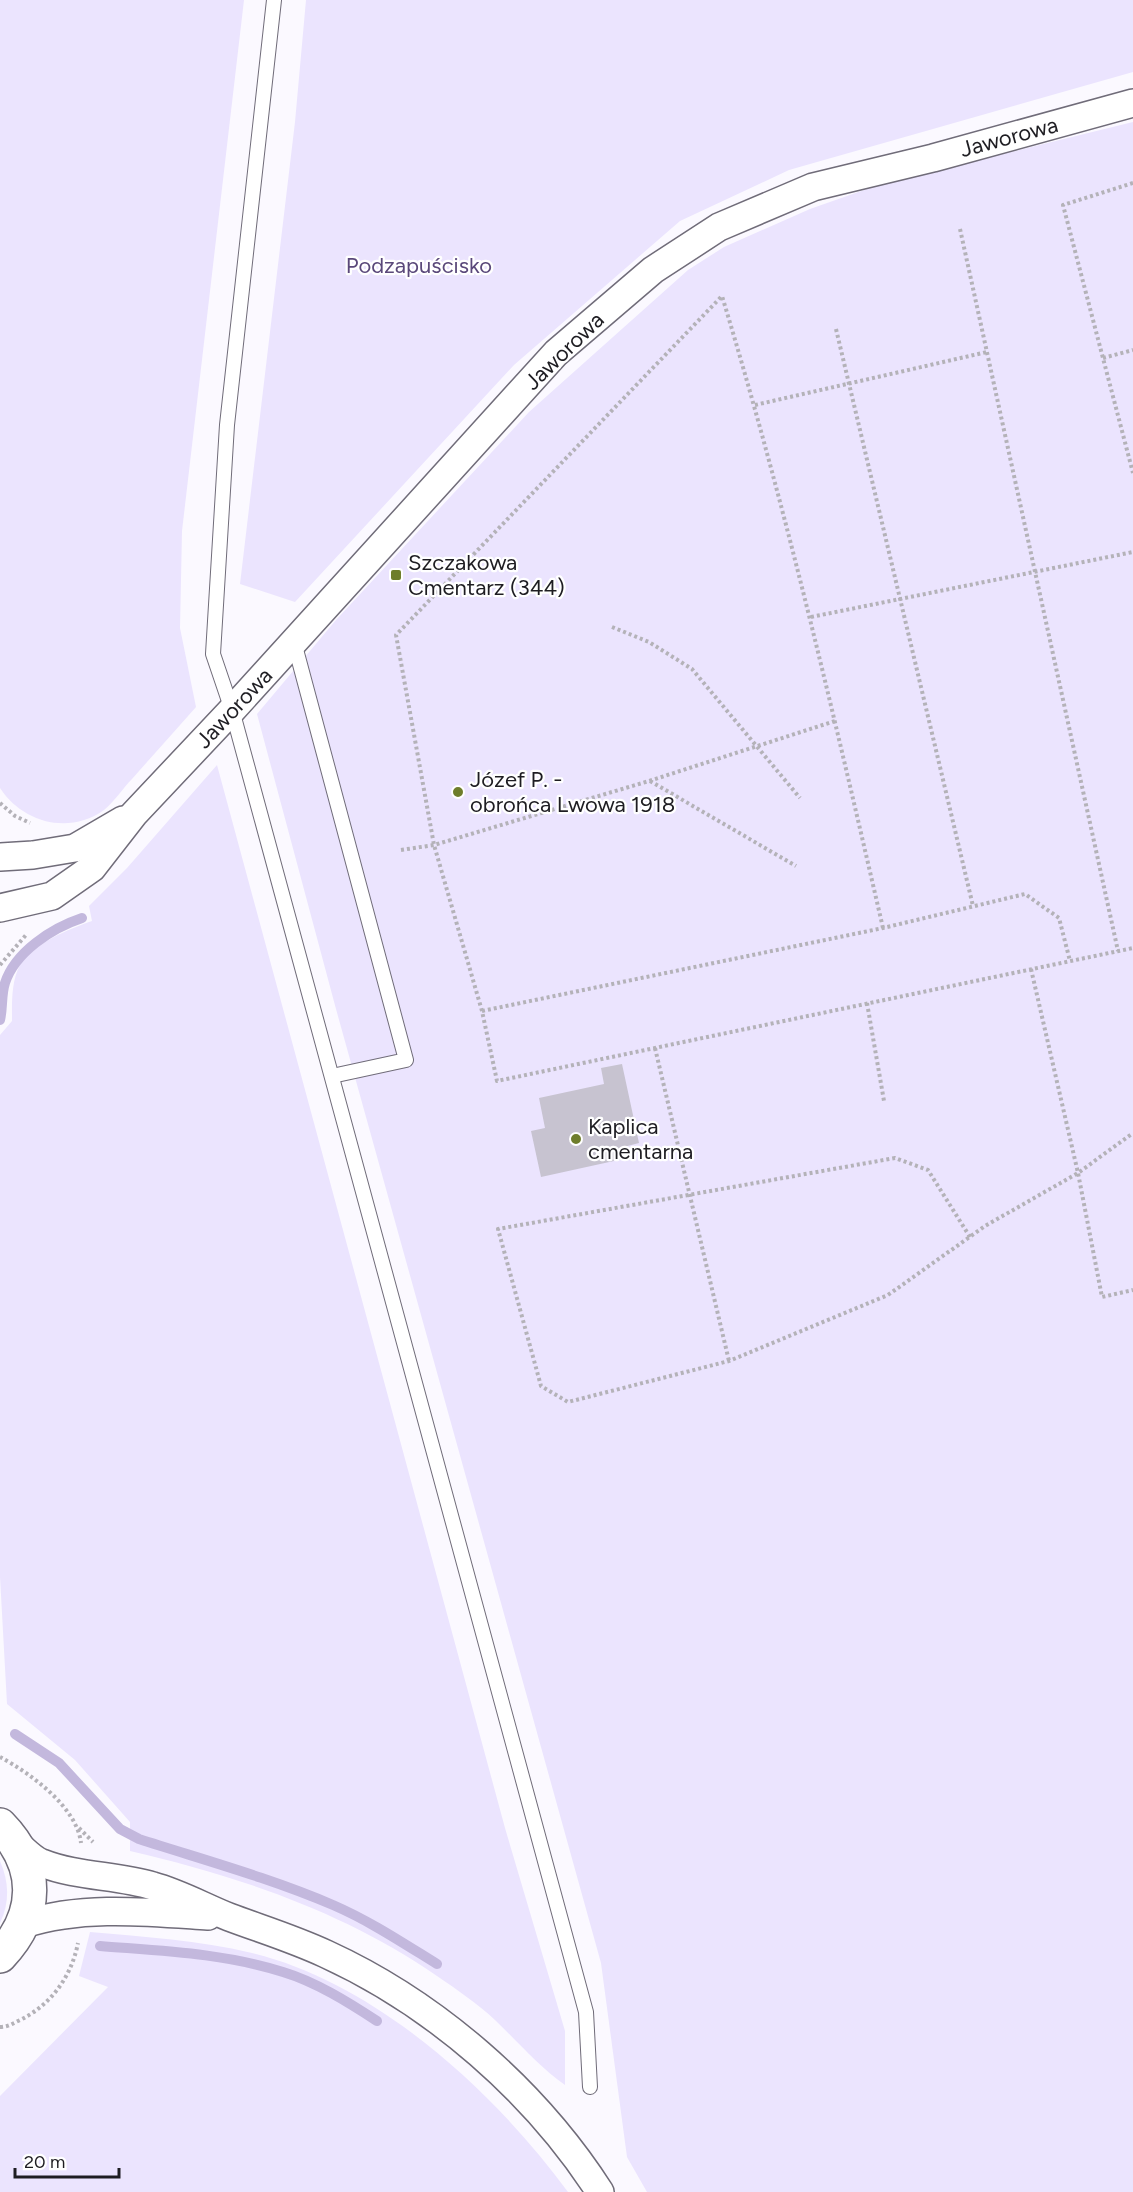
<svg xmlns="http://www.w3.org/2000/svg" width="1133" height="2192" font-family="Figtree,sans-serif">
  <rect width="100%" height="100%" fill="#fbf9ff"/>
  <g fill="#ebe4fe">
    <path d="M0 0H244L182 531 180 628 196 707C175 731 153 755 132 779 123 788 114 802 104 810 69 835 23 823 0 788Z"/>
    <polygon points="306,0 1133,0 1133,72 789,170 680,221 514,365 295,602 240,584 295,122"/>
    <polygon points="1133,122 1133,2192 647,2192 627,2157 601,1963 336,1009 257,714 336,620 529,412 688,270 724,247 810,209 884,183"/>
    <path d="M217 765 505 1828 565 2031V2085C539 2067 518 2042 495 2020 478 2004 456 1989 437 1976 345 1912 238 1876 130 1851V1822L75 1760 7 1704 0 1577V1035L12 1021C12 1003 11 982 20 965 34 943 69 929 92 921L89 906 127 868Z"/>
    <path d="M0 1861C9 1882 10 1902 0 1923Z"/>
    <path d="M90 1932C145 1937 198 1940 252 1953 376 1983 494 2091 568 2192H0V2096L108 1987 79 1976Z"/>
  </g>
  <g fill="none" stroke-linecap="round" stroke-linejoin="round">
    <g stroke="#c3b8dd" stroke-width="10">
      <path d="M0 1020C3 1008 1 995 5 983 15 952 52 928 82 918"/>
      <path d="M15 1734 59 1763 120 1829 139 1839C204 1860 270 1878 333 1905 370 1921 403 1943 437 1964"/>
      <path d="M100 1946C162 1951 223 1953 283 1972 316 1982 348 2002 377 2021"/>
    </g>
  </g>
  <polygon fill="#c7c3d0" points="622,1064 639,1143 620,1148 623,1159 541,1177 531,1131 545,1128 539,1098 604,1084 601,1068"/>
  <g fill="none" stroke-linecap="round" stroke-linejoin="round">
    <g stroke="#706c79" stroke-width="16">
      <g id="lane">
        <polyline points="274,0 227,425 213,654 232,710 586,2012 590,2087"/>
        <polyline points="294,642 406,1060 332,1076"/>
      </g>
    </g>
    <g stroke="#706c79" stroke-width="30">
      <g id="street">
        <polyline points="0,857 33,855 75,848 123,820"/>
        <polyline points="0,908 52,896 92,868 134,814 232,710 556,353 653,270 719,227 813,187 933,158 1133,103"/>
        <path d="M17 1844C24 1850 33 1860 42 1863 77 1877 117 1875 153 1886 179 1893 204 1907 229 1917 261 1929 294 1939 326 1954 435 2004 535 2091 600 2192"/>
        <path d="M24 1924C83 1905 148 1912 208 1916"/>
      </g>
    </g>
    <g stroke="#706c79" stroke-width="36">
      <path id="secondary" d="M0 1825C40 1866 39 1915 0 1956"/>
    </g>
    <g stroke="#b4b2b8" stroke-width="4" stroke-dasharray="3 3" stroke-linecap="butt">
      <polyline points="1133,183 1063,205 1133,473"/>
      <polyline points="960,229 1118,951"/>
      <polyline points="836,329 973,906"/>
      <polyline points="1103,358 1133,350"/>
      <polyline points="755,405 987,352"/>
      <polyline points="811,617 1133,552"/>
      <polyline points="612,627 649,642 692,669 800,798"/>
      <polyline points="650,781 796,866"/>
      <polyline points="0,803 15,816 30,823"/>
      <polyline points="401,850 434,845 649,781 835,721"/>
      <path d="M883 928C834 716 785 504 722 296L396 635 434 845 482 1011 497 1081 1133 948"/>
      <polyline points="0,965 26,935"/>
      <polyline points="1031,969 1078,1173 1102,1297 1133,1290"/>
      <polyline points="867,1003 884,1101"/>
      <polyline points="482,1011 883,928 1025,894 1059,918 1070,961"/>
      <polyline points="655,1048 729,1361"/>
      <polyline points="970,1237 928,1170 895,1158 498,1229 541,1386 568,1402 729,1361 888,1295 985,1226 1078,1173 1133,1133"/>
      <path d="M0 1757C30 1773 77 1807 81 1843"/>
      <polyline points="79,1828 93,1842"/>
      <path d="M0 2027C7 2027 12 2024 18 2021 50 2006 71 1978 78 1943"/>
    </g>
    <use href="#lane" stroke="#fff" stroke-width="14"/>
    <use href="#street" stroke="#fff" stroke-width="27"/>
    <use href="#secondary" stroke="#fff" stroke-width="33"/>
  </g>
  <g fill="#6e7d2b" stroke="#fff" stroke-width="2">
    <rect x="390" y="569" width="12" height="12" rx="3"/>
    <circle cx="458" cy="792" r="6"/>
    <circle cx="576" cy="1139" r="6"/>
  </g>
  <g text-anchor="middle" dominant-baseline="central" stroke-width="4.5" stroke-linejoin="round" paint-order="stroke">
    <g font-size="22" fill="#1e1d22" stroke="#fff">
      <text transform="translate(1009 137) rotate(-15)">Jaworowa</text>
      <text transform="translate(564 351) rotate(-44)">Jaworowa</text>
      <text transform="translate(234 708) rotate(-47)">Jaworowa</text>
    </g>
    <g font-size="22" fill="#5a487a" stroke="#fff">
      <text x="419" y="265">Podzapuścisko</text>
    </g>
    <g font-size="22" fill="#1e1d22" stroke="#fff" text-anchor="start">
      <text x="408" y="562">Szczakowa<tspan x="408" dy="25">Cmentarz (344)</tspan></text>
      <text x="470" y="779">Józef P. -<tspan x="470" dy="25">obrońca Lwowa 1918</tspan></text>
      <text x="588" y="1126">Kaplica<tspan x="588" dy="25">cmentarna</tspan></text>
    </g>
  </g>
  <path d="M15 2168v9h104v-9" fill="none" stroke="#1e1d22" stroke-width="3"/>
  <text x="24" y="2168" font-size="18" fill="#1e1d22" stroke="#ffffff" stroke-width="4.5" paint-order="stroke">20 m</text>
</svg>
